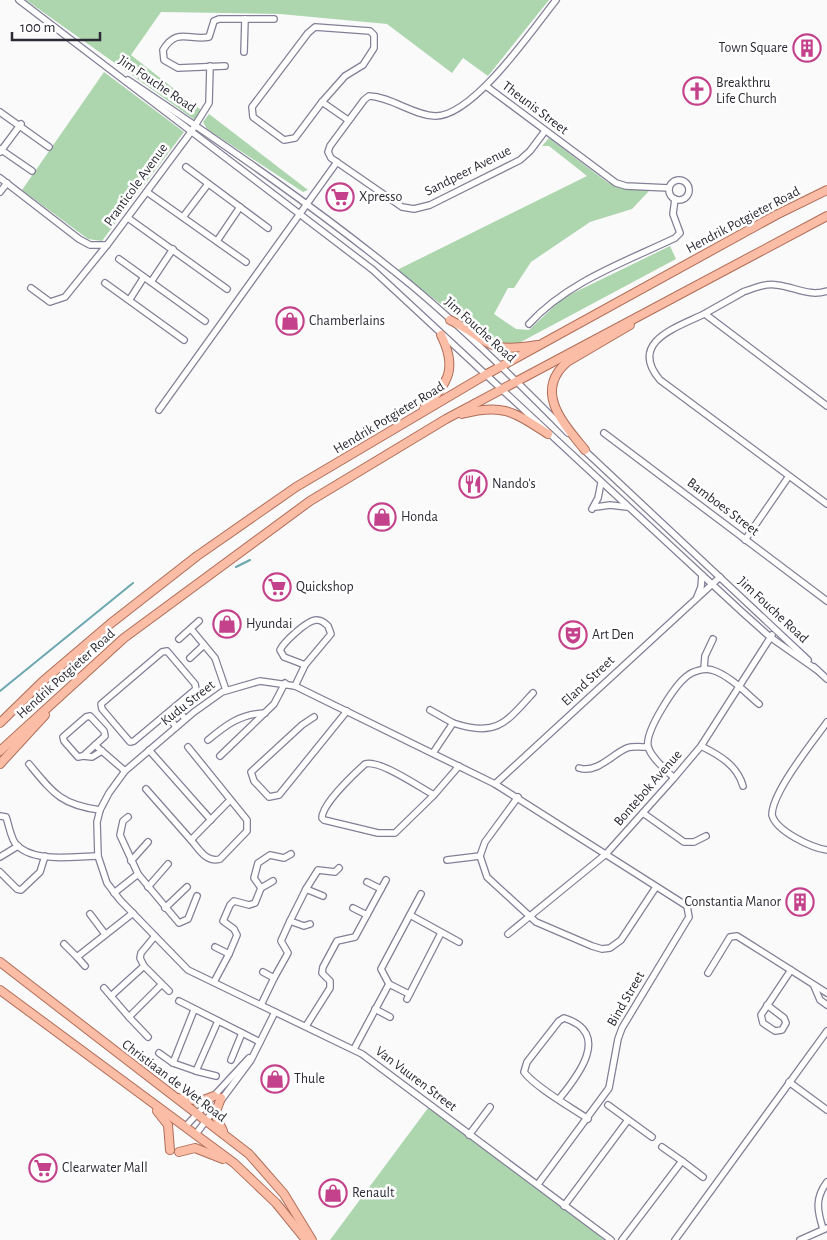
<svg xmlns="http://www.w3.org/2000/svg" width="827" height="1240" font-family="'Alegreya Sans',sans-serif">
  <rect width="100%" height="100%" fill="#fafafa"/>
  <g fill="#add6af">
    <polygon points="26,0 549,0 488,76 463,58 452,73 387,24 280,14 161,12 131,55 201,110 195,120"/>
    <polygon points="104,72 184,132 102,241 88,239 22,190"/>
    <polygon points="209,114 308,190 303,192 207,129 203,122"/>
    <polygon points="549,138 607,182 622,189 650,190 632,209 590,222 531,262 514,288 508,288 494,314 516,329 529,330 563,298 670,246 676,259 519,343 500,344 476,332 397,270 587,176 549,146 542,146"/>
    <polygon points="428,1108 538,1184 604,1240 330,1240"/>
  </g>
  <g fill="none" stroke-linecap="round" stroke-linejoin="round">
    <g stroke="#6ba7b0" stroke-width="2">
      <polyline points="236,567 250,560"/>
      <polyline points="0,691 133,583"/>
    </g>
    <g stroke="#837f97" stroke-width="8">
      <g id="minor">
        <polyline points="19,0 373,270 741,611 770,637 817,670"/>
        <polygon points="315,27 370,31 374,35 374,48 363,65 345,76 322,102 295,138 284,140 253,117 252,107 308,33"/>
        <polyline points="244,52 245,19"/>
        <path d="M225 66 178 68 164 60 163 50C177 27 189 41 209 37L214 21 219 19H274"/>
        <path d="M128 80C225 145 321 211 411 285 466 331 518 382 568 433"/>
        <polyline points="486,86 616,183 626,186 669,188"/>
        <polyline points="322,102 348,120"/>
        <polyline points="0,112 49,147"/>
        <path d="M545 131 530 151 520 160 430 205 414 209 402 207 331 158 328 152 330 146 364 100 369 96C392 97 412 115 435 116 473 117 533 29 556 0"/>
        <polyline points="0,149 32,171"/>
        <polyline points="0,152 21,124"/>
        <polyline points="186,167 268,228"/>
        <polyline points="0,178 79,239 90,245 107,245"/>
        <circle cx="679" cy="190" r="10"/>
        <polyline points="0,192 7,183"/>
        <polyline points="147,192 246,262"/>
        <polyline points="183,217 208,184"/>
        <polyline points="128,218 227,289"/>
        <polyline points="217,241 240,207"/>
        <polyline points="119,259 205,321"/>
        <polyline points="151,282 173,249"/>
        <polyline points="105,283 184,340"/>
        <polyline points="31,288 50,302 65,297 107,245 191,132 209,103 210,66"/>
        <path d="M827 291C809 297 795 287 777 285 766 283 754 288 743 292 731 299 718 306 706 313 679 327 627 341 660 380L827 504"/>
        <polyline points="130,299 144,277"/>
        <polyline points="705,314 827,406"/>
        <path d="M529 324C567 282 625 262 675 238L680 233 673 214 675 199"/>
        <polyline points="159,410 337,162"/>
        <polyline points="604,433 827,601"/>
        <polyline points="583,449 808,660"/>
        <polyline points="596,507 610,505 627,507"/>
        <polyline points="592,509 598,498 601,483"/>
        <polyline points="745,540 789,476"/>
        <polyline points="697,597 701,587 702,575"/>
        <polyline points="191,629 215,658 226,690"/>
        <polyline points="179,639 199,621"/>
        <polygon points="167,651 195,684 196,689 134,741 130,742 102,709 101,704 162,652"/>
        <polyline points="190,658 204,645"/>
        <polyline points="814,667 827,679"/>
        <polyline points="704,669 705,656 713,639"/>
        <path d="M295 686 305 665 284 657 280 650C284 642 308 619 317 620 322 620 325 623 328 626L331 634 305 665"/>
        <polyline points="176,706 185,719"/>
        <polyline points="430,710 453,723 433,753"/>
        <polyline points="167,714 176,727"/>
        <polygon points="90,716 104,731 105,736 83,756 78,757 64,741 63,737 86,717"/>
        <polyline points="314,717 302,725 251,772 254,781 269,797 279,795 347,711"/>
        <path d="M827 722C813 742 772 792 772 815 776 831 812 848 827 850"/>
        <path d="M453 723C496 737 505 724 533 693"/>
        <path d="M208 740C226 725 240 714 265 713"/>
        <polyline points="95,745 125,771"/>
        <path d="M701 746C719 755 737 765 743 786"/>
        <path d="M188 747 247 820V831L220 859C206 863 199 849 191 840"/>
        <polyline points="149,750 211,820"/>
        <polyline points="83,756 92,757 102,751"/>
        <polyline points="220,756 274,704 285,683"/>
        <path d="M29 764C53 793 61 805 100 810"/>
        <path d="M579 768C597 774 612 754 627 748 633 746 641 747 647 747"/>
        <path d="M674 778C666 770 650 757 648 746 645 731 675 685 687 676 693 671 704 668 712 670 729 675 746 693 759 704"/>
        <polyline points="495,784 720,577"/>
        <polyline points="146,789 191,840 230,800"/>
        <path d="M434 795C419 787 379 759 365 764 354 774 322 804 322 818L324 820 378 833H395L434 795 459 766"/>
        <polyline points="518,797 485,842 480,856 487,877 536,922 592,946 602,949 610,948 621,940 656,887"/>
        <polyline points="643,813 684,842 694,842 706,836"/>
        <path d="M0 816 6 817C9 825 10 835 15 843 32 864 74 856 98 856"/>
        <polyline points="0,857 18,846"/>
        <polyline points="447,860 480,856"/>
        <polyline points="131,861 148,842"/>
        <polyline points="0,872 17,889 21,890 40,872 45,856"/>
        <polyline points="138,874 179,923 188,919 197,896"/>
        <polyline points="367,882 381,889"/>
        <polyline points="148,887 168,864"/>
        <polyline points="261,888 273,881"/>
        <polyline points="306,889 318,870 335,872 339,868"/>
        <polyline points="114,893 138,874 120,835 123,821 128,817"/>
        <polyline points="165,908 187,887"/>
        <polyline points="353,908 367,915"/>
        <polyline points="90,914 105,934"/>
        <polyline points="410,915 459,942"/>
        <polyline points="290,921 306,889 323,896"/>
        <polyline points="508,934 606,854 674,778 701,746 772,635"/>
        <polyline points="155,936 141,953 140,958 144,966 169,991"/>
        <polyline points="64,944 77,957"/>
        <polyline points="229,954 237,935 234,929 223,921 230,905 234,901 249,905 255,903 261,888 254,878 258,863 270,855 284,858 291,854"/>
        <polyline points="85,966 77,957 133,913"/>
        <polyline points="708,973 730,937 737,936 827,993"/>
        <polyline points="274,978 288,953 281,941 290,921 304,926 310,924"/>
        <polyline points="214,982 229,954 215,947"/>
        <polyline points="389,984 409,994"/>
        <polyline points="814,986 820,1000 827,1005"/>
        <polyline points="104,988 129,1017"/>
        <polyline points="111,996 144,966"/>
        <polyline points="407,999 441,933"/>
        <polyline points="179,1001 260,1042"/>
        <polyline points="261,1005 274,978 263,972"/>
        <polyline points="767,1005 784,1018 786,1023 782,1030 775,1031 763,1023 761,1015 791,970"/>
        <polyline points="375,1009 390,1017"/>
        <polyline points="306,1026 330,988 330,981 322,973 323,967 337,941 355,937 386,880"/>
        <polyline points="148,1037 129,1017 161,985"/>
        <polyline points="354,1049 389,984 381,969 421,894"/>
        <polyline points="159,1053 173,1063 196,1071"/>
        <polyline points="231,1060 242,1033"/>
        <polyline points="173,1063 194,1010"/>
        <polyline points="216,1076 196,1071 218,1021"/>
        <polyline points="789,1082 827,1110"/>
        <path d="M559 1099C578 1076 612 1033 564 1018L559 1021 527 1062 524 1072C535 1087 572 1108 588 1119"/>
        <polyline points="608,1105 652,1137"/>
        <polyline points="186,1126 249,1058"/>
        <polyline points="196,1134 251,1060 275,1012"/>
        <polyline points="469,1135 490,1107"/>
        <polyline points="682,1161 703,1177"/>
        <polyline points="538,1184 609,1088 618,1039 622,1028 689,917 687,906 495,784 295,686 260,681 222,692 194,712 125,771 109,793 100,810 97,822 98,856 107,883 120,900 188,970 362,1054 611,1240"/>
        <polyline points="564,1206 628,1120"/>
        <path d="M823 1229C817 1210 815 1198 827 1182"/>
        <polyline points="622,1240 682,1161 662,1147"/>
        <polyline points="675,1240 827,1031"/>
        <polyline points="800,1240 827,1228"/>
      </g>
    </g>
    <g stroke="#b16d58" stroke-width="10">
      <g id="major">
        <path d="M450 320C492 340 483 354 537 345"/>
        <path d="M424 408C448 383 458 369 441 335"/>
        <path d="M462 414C503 403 514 412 548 434"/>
        <path d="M585 450C564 424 533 392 567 362L630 325"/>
        <polyline points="0,723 43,681 110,624 197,556 296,487 487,374 776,215 827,190"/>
        <polyline points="0,751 124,638 310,501 446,419 827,216"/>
        <polyline points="0,764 45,715"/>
        <polyline points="0,962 249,1154 284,1194 312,1240"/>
        <polyline points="0,990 234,1163 276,1203 306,1240"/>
        <polyline points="178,1098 201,1101 214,1096"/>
        <polyline points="221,1098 215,1114 223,1131"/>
        <polyline points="157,1111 168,1125 170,1150"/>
        <polyline points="179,1152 195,1148 223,1159"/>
      </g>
    </g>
    <use href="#minor" stroke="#fff" stroke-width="5.5"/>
    <use href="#major" stroke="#fbbda6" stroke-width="8"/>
  </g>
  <defs>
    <g id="building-ring" transform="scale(1.4375)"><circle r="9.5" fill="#fff" stroke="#c4428b" stroke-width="1.5"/><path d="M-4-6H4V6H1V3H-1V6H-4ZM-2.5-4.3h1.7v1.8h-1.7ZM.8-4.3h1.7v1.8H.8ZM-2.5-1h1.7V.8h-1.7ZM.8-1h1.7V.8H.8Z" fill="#c4428b"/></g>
    <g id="church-ring" transform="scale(1.4375)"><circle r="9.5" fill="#fff" stroke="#c4428b" stroke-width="1.5"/><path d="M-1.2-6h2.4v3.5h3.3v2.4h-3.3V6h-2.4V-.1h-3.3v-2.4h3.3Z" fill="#c4428b"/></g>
    <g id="supermarket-ring" transform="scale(1.4375)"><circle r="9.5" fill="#fff" stroke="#c4428b" stroke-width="1.5"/><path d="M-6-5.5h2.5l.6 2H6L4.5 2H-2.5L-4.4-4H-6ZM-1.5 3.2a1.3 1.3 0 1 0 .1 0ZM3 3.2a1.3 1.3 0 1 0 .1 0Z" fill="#c4428b"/></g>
    <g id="shop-ring" transform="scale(1.4375)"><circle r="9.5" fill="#fff" stroke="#c4428b" stroke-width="1.5"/><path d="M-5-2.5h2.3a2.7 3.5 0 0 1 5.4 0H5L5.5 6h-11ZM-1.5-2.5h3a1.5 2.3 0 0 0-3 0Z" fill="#c4428b"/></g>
    <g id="restaurant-ring" transform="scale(1.4375)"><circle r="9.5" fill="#fff" stroke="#c4428b" stroke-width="1.5"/><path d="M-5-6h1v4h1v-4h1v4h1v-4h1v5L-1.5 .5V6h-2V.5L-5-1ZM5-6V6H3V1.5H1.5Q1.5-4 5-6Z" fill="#c4428b"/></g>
    <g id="theatre-ring" transform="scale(1.4375)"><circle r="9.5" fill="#fff" stroke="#c4428b" stroke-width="1.5"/><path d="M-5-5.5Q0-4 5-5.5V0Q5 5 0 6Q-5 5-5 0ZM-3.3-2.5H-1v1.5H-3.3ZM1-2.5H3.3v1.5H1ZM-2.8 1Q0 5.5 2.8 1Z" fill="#c4428b"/></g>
  </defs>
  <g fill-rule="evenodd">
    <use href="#building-ring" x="807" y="48"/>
    <use href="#church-ring" x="697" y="91"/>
    <use href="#supermarket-ring" x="340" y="197"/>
    <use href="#shop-ring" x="290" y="321"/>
    <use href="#restaurant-ring" x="473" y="484"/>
    <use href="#shop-ring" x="382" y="517"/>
    <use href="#supermarket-ring" x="277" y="587"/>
    <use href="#shop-ring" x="227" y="624"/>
    <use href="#theatre-ring" x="573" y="635"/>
    <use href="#building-ring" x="800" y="902"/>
    <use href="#shop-ring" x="275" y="1079"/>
    <use href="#supermarket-ring" x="43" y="1168"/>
    <use href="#shop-ring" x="333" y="1193"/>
  </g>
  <g text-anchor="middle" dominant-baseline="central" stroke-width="5" stroke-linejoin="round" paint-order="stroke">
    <g font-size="14" fill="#2c2b35" stroke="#fff" text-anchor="start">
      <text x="788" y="48" text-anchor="end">Town Square</text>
      <text x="716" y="83">Breakthru<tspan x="716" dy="16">Life Church</tspan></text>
      <text x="359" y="197">Xpresso</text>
      <text x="309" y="321">Chamberlains</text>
      <text x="492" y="484">Nando's</text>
      <text x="401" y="517">Honda</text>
      <text x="296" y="587">Quickshop</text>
      <text x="246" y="624">Hyundai</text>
      <text x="592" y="635">Art Den</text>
      <text x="781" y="902" text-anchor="end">Constantia Manor</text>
      <text x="294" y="1079">Thule</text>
      <text x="62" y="1168">Clearwater Mall</text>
      <text x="352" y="1193">Renault</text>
    </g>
    <g font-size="14" fill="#2c2b35" stroke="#fff">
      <text transform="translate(157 84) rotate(34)">Jim Fouche Road</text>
      <text transform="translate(535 108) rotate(37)">Theunis Street</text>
      <text transform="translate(468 171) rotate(-27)">Sandpeer Avenue</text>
      <text transform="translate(136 185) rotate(-54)">Pranticole Avenue</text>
      <text transform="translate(743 220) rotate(-28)">Hendrik Potgieter Road</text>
      <text transform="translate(480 330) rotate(42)">Jim Fouche Road</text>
      <text transform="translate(389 418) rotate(-31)">Hendrik Potgieter Road</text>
      <text transform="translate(723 507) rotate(37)">Bamboes Street</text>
      <text transform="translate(773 610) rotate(43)">Jim Fouche Road</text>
      <text transform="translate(66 674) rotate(-42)">Hendrik Potgieter Road</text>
      <text transform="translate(588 681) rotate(-43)">Eland Street</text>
      <text transform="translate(188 703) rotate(-38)">Kudu Street</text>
      <text transform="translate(648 788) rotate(-49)">Bontebok Avenue</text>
      <text transform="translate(626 999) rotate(-60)">Bind Street</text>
      <text transform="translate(416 1079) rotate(37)">Van Vuuren Street</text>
      <text transform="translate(174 1081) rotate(37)">Christiaan de Wet Road</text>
    </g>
  </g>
  <path d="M12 32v8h88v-8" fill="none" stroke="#2c2b35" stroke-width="2.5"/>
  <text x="20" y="32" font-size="15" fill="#2c2b35" stroke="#ffffff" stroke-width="4" paint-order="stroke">100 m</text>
</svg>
